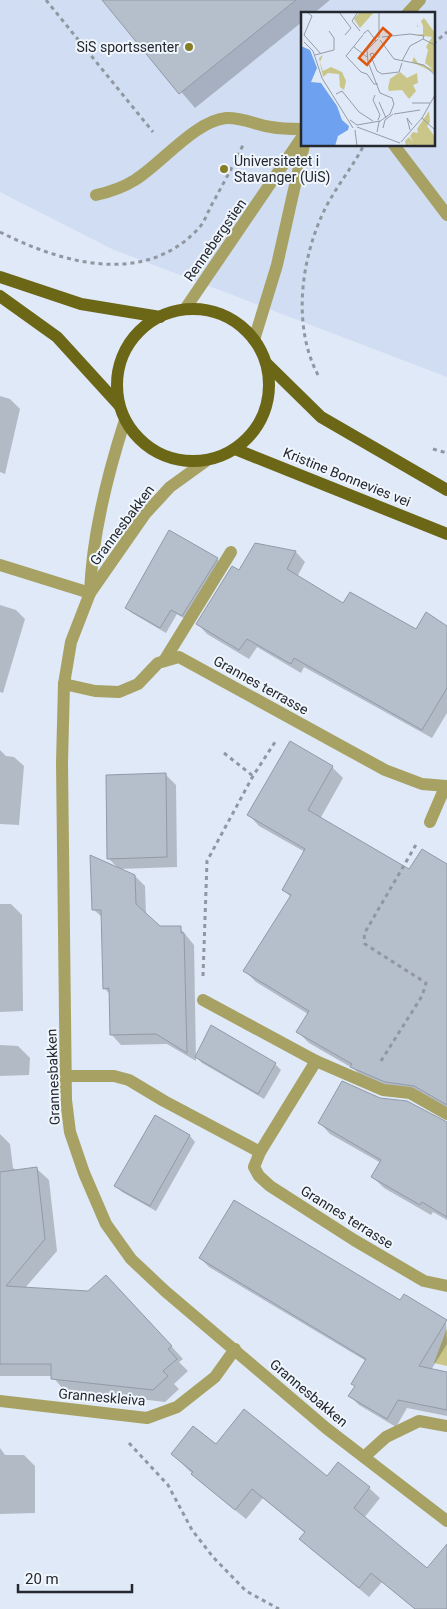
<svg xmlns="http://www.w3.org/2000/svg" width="447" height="1609" font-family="Roboto,sans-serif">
  <rect width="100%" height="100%" fill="#dfe9f7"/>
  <path fill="#d0ddf2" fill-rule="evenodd" d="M0 0H447V377L112 249 0 192ZM302 14H433V145H302Z"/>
  <polygon fill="#cac689" points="447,1328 447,1366 434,1363"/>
  <g fill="#0003">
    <polygon points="103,0 330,0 313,14 302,14 302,22 195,108"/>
    <polygon points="0,396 10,399 20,409 5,474 0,472"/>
    <polygon points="256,545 296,552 305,562 297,577 344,605 417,631 447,627 447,713 432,738 304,667 301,673 257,647 249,659 207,634 198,624 240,572"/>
    <polygon points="217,559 223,565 188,621 177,614 166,633 132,613 126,607"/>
    <polygon points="0,605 16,610 25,619 3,693 0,692"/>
    <polygon points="290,743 332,767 343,778 320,819 409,871 447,871 447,1107 362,1077 354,1069 309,1043 298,1032 308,1014 256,982 245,971 291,897 283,890 305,852 259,826 249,815"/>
    <polygon points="0,750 6,756 14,757 24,766 19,825 0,824"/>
    <polygon points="165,774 176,785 177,867 119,869 108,858"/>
    <polygon points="135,876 145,886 146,915 159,928 180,928 194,945 196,1061 167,1044 121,1045 111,1034 110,994 104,988 103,918 94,910"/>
    <polygon points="0,904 11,904 22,915 23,1011 0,1012"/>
    <polygon points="0,1045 18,1046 30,1058 29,1075 0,1076"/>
    <polygon points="196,1057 275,1064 281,1070 264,1099 202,1063"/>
    <polygon points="155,1117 190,1136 195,1142 156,1211 122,1192 116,1186"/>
    <polygon points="320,1123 447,1139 447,1220 433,1212 431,1215 384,1188 373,1177 381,1163 330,1134"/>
    <polygon points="0,1134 10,1144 13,1168 18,1171 37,1169 49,1180 57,1251 25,1288 89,1292 118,1288 183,1359 179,1362 188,1371 174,1384 179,1389 165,1402 64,1390 52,1376 0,1376"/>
    <polygon points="200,1258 400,1302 446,1321 447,1344 431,1370 447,1373 447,1416 407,1408 396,1427 359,1405 350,1396 366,1361 209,1267"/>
    <polygon points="216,1446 328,1478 369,1488 380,1498 364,1518 427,1570 447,1572 447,1609 415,1609 382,1582 369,1597 311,1549 305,1533 263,1498 246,1519 203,1484 172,1454"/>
    <polygon points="0,1448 5,1455 24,1455 35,1466 35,1513 0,1514"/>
  </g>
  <g fill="#b5becb" stroke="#929aa8">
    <polygon points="102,0 296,0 179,94"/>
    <polygon points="169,530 218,558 182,616 171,610 160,628 125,608"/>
    <polygon points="255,543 296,551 287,569 343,603 350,592 416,629 426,612 447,626 447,688 422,730 294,658 291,664 247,639 239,650 196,624 232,566 239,570"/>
    <polygon points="290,741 333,766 308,810 409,869 422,849 447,864 447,1105 414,1086 385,1082 350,1067 352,1064 296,1032 309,1011 243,971 291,895 282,890 305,849 247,815"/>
    <polygon points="166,773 167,857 107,859 106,775"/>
    <polygon points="90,855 135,875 136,904 160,926 181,926 181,933 184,933 187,1053 156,1034 110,1035 109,988 103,989 101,910 92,910"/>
    <polygon points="211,1025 276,1063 258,1094 195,1057"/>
    <polygon points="342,1081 380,1098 407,1101 447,1122 447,1217 422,1202 420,1205 371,1177 381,1160 318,1123"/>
    <polygon points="155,1115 190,1135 150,1206 114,1186"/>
    <polygon points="37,1167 45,1239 6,1286 88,1291 106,1275 172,1346 168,1349 177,1359 163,1371 168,1376 153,1390 51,1379 51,1364 0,1364 0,1172"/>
    <polygon points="234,1200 400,1300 404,1294 447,1320 419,1366 447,1372 447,1410 398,1400 387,1419 348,1396 355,1386 351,1384 366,1359 199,1258"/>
    <polygon points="244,1409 327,1476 338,1462 370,1487 354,1508 427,1568 447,1544 447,1609 415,1609 371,1573 359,1588 299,1539 305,1532 252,1489 235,1510 191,1474 193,1472 171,1454 193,1426 216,1444"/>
  </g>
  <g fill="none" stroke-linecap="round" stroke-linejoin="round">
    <g stroke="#9097a1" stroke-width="3" stroke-dasharray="4 4" stroke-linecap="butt">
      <polyline points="46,0 153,132"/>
      <polyline points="433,44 447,32"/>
      <path d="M0 232C61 263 144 287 198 229 204 223 207 214 211 206 222 186 233 166 243 145"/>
      <path d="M318 375C292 326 301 259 324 211 335 188 352 168 364 145"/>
      <polyline points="433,449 447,453"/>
      <polyline points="224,753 253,776"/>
      <polyline points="203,976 207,861 253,776 277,739"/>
      <polyline points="381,1061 422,996 426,983 365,944 364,934 417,843"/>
      <polyline points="129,1443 168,1485 192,1530 213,1557 246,1591 279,1609"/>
    </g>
    <g stroke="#a7a263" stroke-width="12">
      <polyline points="407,14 420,0"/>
      <polyline points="394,145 447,215"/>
      <path d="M96 195C110 192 122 188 135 180 161 164 195 121 226 118 242 117 256 125 271 127 281 129 292 129 302 129"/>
      <polyline points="185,309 302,137"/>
      <polyline points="254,340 277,265 304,145"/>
      <polyline points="206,461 170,487 145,514 90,593 71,642 64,684 62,763 66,1100 70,1132 84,1173 106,1224 131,1259 165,1291 326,1428 447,1521"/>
      <polyline points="0,565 90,593"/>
      <path d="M90 593C92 535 107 476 125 420"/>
      <polyline points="164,661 231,552"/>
      <polyline points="64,684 95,691 119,692 138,684 158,663 179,657 385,770 422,784 447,786"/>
      <polyline points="430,822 445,787"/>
      <polyline points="203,1000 316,1061"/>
      <polyline points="67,1076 114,1076 129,1080 164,1101 260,1152"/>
      <polyline points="447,1114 410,1093 383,1090 316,1061 260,1152 254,1167 259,1176 270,1186 354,1240 424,1281 447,1286"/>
      <polyline points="0,1401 147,1418 177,1407 215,1377 235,1349"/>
      <polyline points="364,1457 386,1437 419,1421 447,1426"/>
    </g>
    <g stroke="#6c6617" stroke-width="12">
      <polyline points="0,277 81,304 160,317"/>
      <polyline points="0,296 57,337 119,405"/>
      <circle cx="193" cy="385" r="76"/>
      <polyline points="266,363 321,417 447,490"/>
      <polyline points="235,449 447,534"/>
    </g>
  </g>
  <g fill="#867e25" stroke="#f0f6fe" stroke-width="2">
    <circle cx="189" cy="47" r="5"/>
    <circle cx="224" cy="169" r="5"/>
  </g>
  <g text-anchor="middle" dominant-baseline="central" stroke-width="4" stroke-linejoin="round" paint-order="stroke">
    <g font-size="14" fill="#25282e" stroke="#f0f6fe" text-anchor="end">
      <text x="179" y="47">SiS sportssenter</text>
      <text x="234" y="161" text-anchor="start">Universitetet i<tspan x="234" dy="16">Stavanger (UiS)</tspan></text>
    </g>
    <g font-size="14" fill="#25282e" stroke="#f0f6fe">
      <text transform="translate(215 240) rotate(-55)">Rennebergstien</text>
      <text transform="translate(347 477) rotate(22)">Kristine Bonnevies vei</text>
      <text transform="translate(122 525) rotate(-53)">Grannesbakken</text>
      <text transform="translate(261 685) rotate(29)">Grannes terrasse</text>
      <text transform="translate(53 1077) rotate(-92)">Grannesbakken</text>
      <text transform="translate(347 1217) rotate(32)">Grannes terrasse</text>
      <text transform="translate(309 1393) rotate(40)">Grannesbakken</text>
      <text transform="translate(102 1397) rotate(5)">Granneskleiva</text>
    </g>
  </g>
  <g transform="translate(301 12)">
    <rect width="134" height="134" fill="#dfe9f7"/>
    <path d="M59 0H73L59 16 53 7ZM123 6 134 21V61L111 50 113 45 117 51 132 57 124 51 127 38 125 35 131 25 115 23 122 22V14L116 15V11L117 15 122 14 120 9ZM22 43 19 50 22 59 30 55 41 60 45 69 43 78 39 75 38 62 27 61 22 65 18 46ZM99 60 106 66 116 61 117 71 112 73 115 79 108 87 101 78 88 79 87 76 89 67ZM128 99 129 110 126 114 134 125V134H110L106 130 109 134H105L104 129 108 125 112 130 109 124 112 120 117 121 116 117Z" fill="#cac689"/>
    <path d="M0 34 9 38 16 56 10 70 20 71 36 94 41 108 48 114 47 118 37 124 34 134H0Z" fill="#6ea2f1"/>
    <path fill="none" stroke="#959ca7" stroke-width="1" d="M6 0 11 4 3 23 20 42M38 0 50 16 44 23M57 0 51 9 59 19M78 0V26M62 22 67 18 75 29M62 23 45 44 60 60 66 62 73 72H77M81 25 109 22 123 24 122 27M79 28 93 47 123 53 134 63M3 30 12 39 21 66 52 116M53 35 66 45M14 43 33 38V26L28 19M74 46 72 41 69 42 76 59 81 62 98 60 101 51M101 49 109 34 122 27 134 33M35 82 41 79 58 100 72 109M74 83 72 88 79 103 77 108M78 90 85 106M111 91H129M93 102 119 98M121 106 134 118M49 108 56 113 79 109M56 115 99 131M82 116 84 108 92 102M54 118 56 134M109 118 106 106 111 113M76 120 78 110 89 102 93 92 91 86 79 81 67 50 66 38 77 27M100 130 121 106 134 83"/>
    <path fill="#de570e" fill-opacity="0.15" stroke="#de570e" stroke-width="2.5" d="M82 16 90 23 66 53 58 46Z"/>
    <rect width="134" height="134" fill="none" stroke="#25282e" stroke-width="2.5"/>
  </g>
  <path d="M18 1584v8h114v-8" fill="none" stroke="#25282e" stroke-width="2.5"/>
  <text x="25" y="1584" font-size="15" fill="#25282e" stroke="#f0f6fe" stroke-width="4" paint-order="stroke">20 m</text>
</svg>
